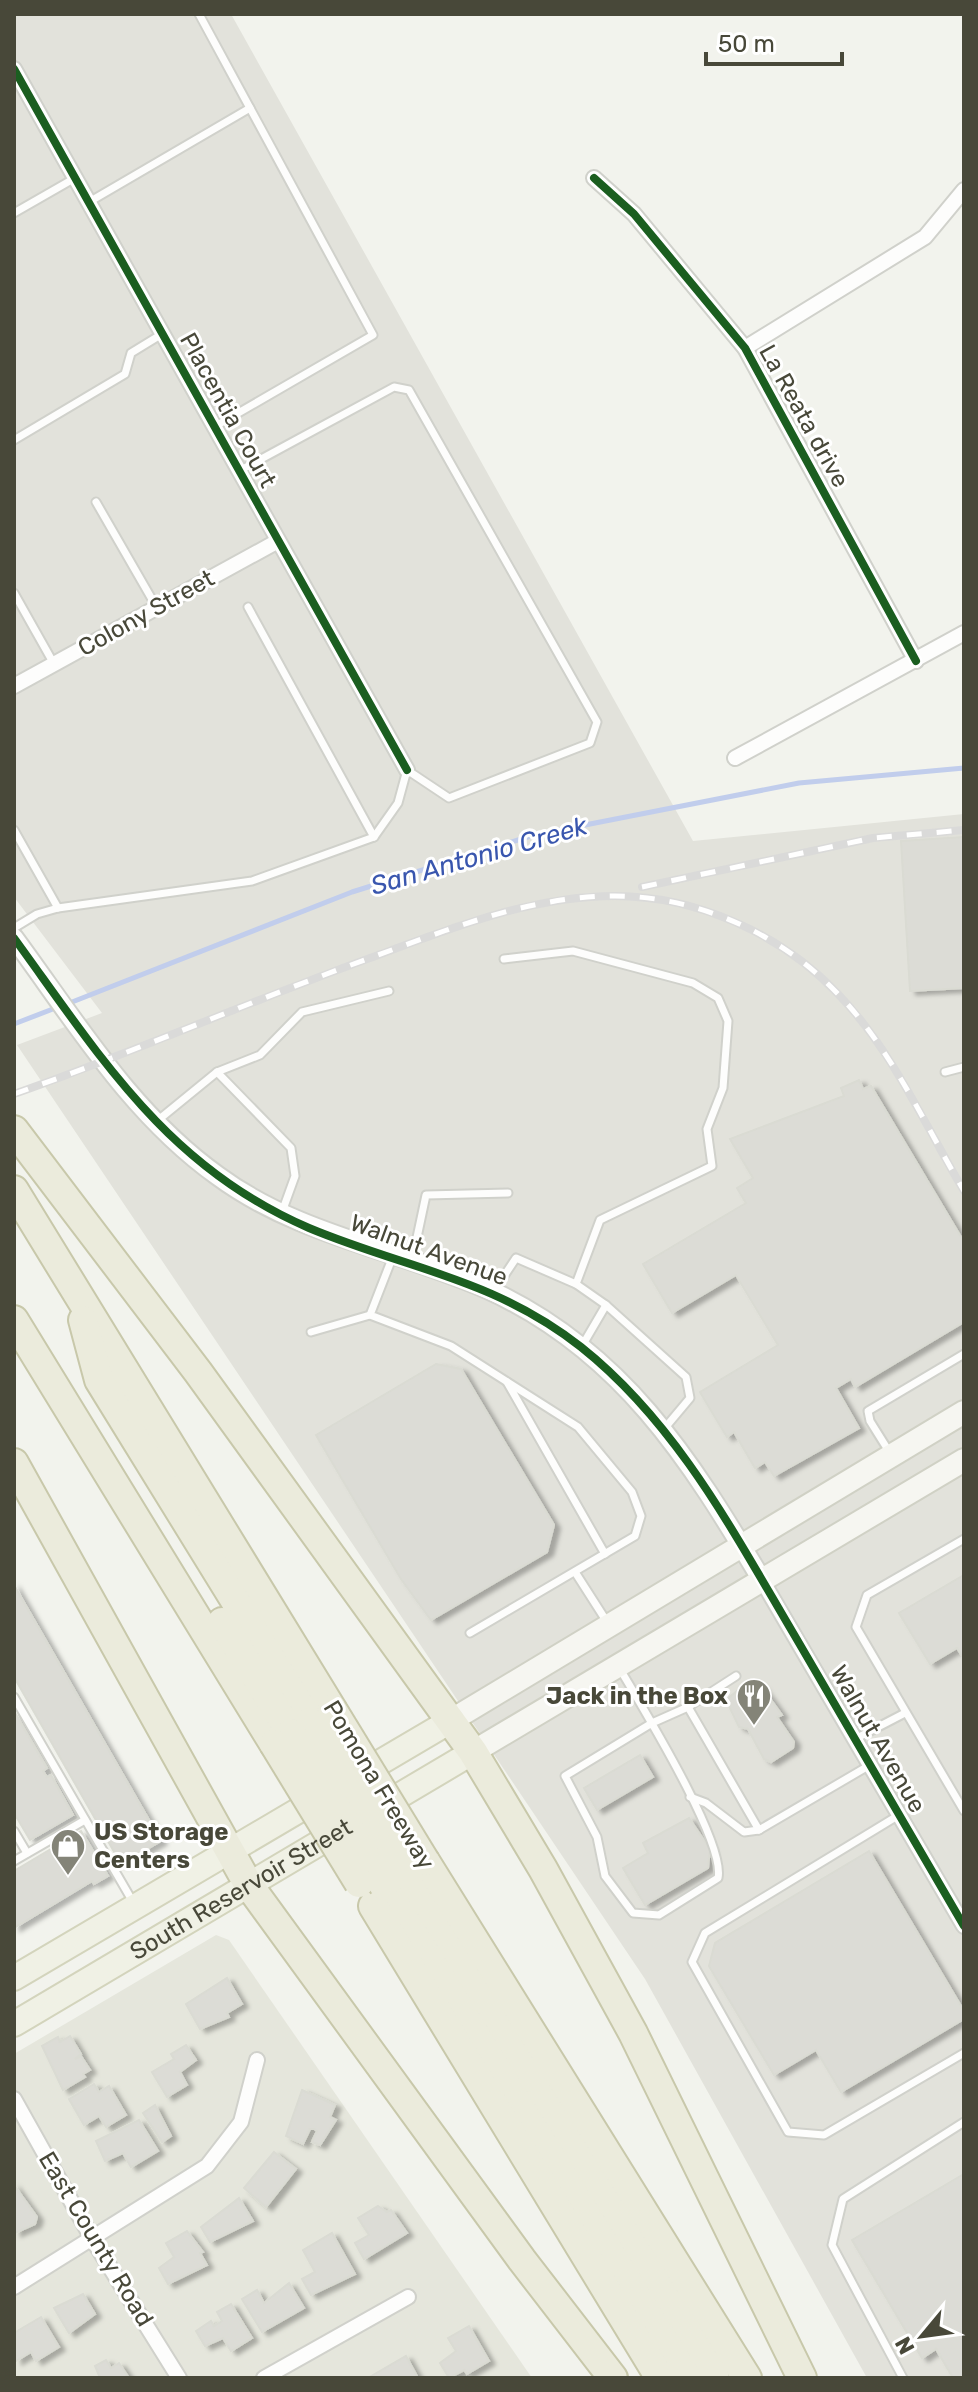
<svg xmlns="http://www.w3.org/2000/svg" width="978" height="2392" font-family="Rubik,sans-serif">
  <defs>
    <filter id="shadow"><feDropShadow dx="6" dy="3.5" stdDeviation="2" flood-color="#0004"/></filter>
  </defs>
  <rect width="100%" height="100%" fill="#f2f3ed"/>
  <polygon fill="#e5e6dc" points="216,1935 229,1940 532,2378 14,2378 14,2054"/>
  <polygon fill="#e2e2db" points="14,14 231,14 693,841 964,814 964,2378 867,2378 645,1979 17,1045 102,1013 14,897"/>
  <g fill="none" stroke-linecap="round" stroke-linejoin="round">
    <g stroke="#c1cdec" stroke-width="5">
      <polyline points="67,1004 352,892 534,835 799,783 964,768"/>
      <polyline points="14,1024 58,1007"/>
    </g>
  </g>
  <g fill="#dcdcd6" stroke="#dadbd3" stroke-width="2" filter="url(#shadow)">
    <polygon points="964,837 964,988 910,991 901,841"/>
    <polygon points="859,1080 863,1089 871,1086 964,1242 964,1322 855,1387 851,1379 836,1388 859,1428 774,1476 765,1462 755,1468 734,1432 727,1437 700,1392 778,1345 736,1275 672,1313 643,1264 746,1203 737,1188 753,1178 730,1139 844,1096 841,1088"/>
    <polygon points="436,1364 461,1369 554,1525 547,1552 431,1620 401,1579 316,1435"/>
    <polygon points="964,1575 964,1659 957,1648 930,1664 899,1613"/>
    <polygon points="14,1585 161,1841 121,1864 14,1677"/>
    <polygon points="744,1685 761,1686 782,1715 777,1717 794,1742 793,1748 771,1762 764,1759 748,1729 739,1727 726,1700"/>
    <polygon points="14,1711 47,1768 43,1771 47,1777 51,1775 73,1815 30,1840 14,1813"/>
    <polygon points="640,1755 653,1777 597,1810 584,1788"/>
    <polygon points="689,1818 710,1849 708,1868 645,1905 623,1868 648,1853 643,1843"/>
    <polygon points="81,1831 108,1876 94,1884 92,1881 14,1928 14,1871"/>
    <polygon points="869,1851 964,2011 964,2019 841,2092 816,2050 774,2075 709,1966 715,1943"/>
    <polygon points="227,1978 242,2004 227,2013 229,2017 200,2029 186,2004"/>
    <polygon points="70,2036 81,2054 75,2059 81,2056 90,2070 83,2074 85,2077 63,2090 42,2046 58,2037 60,2042"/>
    <polygon points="186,2045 196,2060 180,2072 187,2085 167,2097 152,2072 174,2059 171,2054"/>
    <polygon points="94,2084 99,2092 109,2086 126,2115 106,2127 99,2116 84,2125 69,2099"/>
    <polygon points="302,2090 335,2105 330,2117 336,2120 320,2145 312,2142 317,2131 314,2129 310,2129 303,2144 286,2136"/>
    <polygon points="155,2105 171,2136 162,2142 143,2113"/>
    <polygon points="139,2120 158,2151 131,2167 123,2153 105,2161 96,2141"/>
    <polygon points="274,2152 296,2169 266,2207 244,2188"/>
    <polygon points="964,2174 964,2378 953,2378 936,2349 922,2358 852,2240"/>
    <polygon points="14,2185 37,2217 35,2224 15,2233"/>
    <polygon points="239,2198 253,2221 210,2242 201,2227"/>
    <polygon points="378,2206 387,2212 391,2210 407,2233 364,2259 355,2243 369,2235 358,2218"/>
    <polygon points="187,2231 203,2252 200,2253 207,2265 168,2284 159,2268 174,2257 166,2243"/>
    <polygon points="332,2233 355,2274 311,2295 302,2279 315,2272 303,2250"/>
    <polygon points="289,2283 304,2308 262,2332 242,2299 257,2290 264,2303"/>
    <polygon points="83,2294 95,2314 69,2333 54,2308"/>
    <polygon points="231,2304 252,2338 231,2351 223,2338 205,2346 196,2331 211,2321 214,2326 222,2321 217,2312"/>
    <polygon points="41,2317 59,2347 36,2361 31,2352 16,2361 14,2333"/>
    <polygon points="469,2326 489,2361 467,2374 464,2370 449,2378 440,2363 456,2351 448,2338"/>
    <polygon points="406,2356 418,2378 368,2378"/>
    <polygon points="106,2360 111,2368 119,2363 129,2378 100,2378 95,2366"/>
  </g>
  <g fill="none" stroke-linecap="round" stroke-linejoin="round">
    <g stroke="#d0d1cb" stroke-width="11">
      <g id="service">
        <polyline points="199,14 373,335 214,427"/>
        <polyline points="89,202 250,108"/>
        <polyline points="14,213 75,178"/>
        <polyline points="14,440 125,374 131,353 162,334"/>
        <polyline points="239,471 394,387 409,390 597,722 590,743 449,798 407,770 398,803 374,837"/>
        <polyline points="96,502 157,608"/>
        <polyline points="14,593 54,664"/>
        <polyline points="14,830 58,908"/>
        <polyline points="14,928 37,914 58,908 252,881 374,837 248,607"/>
        <polyline points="504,959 573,951 693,983 718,998 728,1021 723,1088 707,1129 712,1166 600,1220 576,1284 606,1305"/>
        <polyline points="945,1072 964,1067"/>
        <polyline points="157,1121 217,1072"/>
        <polyline points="282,1212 295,1176 291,1148 217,1072 260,1055 302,1012 389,991"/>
        <polyline points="393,1256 370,1315 451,1346 578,1427 632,1492 641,1516 635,1536 470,1633"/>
        <polyline points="412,1261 426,1195 508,1193"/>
        <polyline points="494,1291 516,1258 576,1284"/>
        <polyline points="311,1332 370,1315"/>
        <polyline points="582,1346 606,1305 686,1377 690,1398 664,1429"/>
        <polyline points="507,1382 605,1554"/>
        <polyline points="890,1453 870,1421 868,1411 964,1354"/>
        <polyline points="964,1539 867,1595 856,1627 964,1811"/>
        <polyline points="575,1572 607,1622"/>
        <path d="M620 1669C641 1705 726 1843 718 1878L659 1915 633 1913 605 1876 597 1837 565 1776 652 1723 688 1707"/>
        <polyline points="736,1676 688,1707 759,1830 870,1765"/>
        <polyline points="14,1697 133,1902"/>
        <polyline points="855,1739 905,1713"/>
        <polyline points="690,1797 706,1803 744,1832 759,1830"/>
        <polyline points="899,1815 705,1933 692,1962 788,2132 824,2135 964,2053"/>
        <polyline points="14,1831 27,1853"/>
        <polyline points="14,1861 85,1820"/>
        <polyline points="903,2378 832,2245 843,2199 964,2122"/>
      </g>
    </g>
    <g stroke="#d0d1cb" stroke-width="18">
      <g id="minor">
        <polyline points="14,69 407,770"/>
        <polyline points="594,178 634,214 745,348 916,661"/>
        <polyline points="745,348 925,237 964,190"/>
        <polyline points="14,686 278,541"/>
        <polyline points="735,758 964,633"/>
        <polyline points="763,1582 964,1926"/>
        <polyline points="14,2099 93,2240 179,2378"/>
        <polyline points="14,2287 207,2166 241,2122 257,2060"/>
        <polyline points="264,2378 408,2297"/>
      </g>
    </g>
    <g stroke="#d0d1cb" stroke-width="22">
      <path id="tertiary" d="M14 938C76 1022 131 1114 218 1176 298 1235 396 1249 485 1288 621 1349 690 1459 763 1582"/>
    </g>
    <g stroke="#d0d1c5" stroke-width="26">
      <g id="secondary">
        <polyline points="452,1720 964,1412"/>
        <polyline points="473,1752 964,1460"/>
      </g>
    </g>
    <g stroke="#d3d4bc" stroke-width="28">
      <g id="primary">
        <polyline points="14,1978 452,1720"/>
        <path id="s1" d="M14 2024 473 1752"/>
      </g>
    </g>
    <g stroke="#c8c8aa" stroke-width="32">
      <g id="motorway">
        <polyline points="14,1130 198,1372 473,1752 543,1869 633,2033 802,2378"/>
        <polyline points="14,1190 332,1709"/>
        <polyline points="14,1320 274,1744"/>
        <polyline points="83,1320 99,1380 310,1722"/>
        <polyline points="14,1463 248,1884 522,2260 613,2378"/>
        <polyline points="222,1622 291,1733"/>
        <polyline points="425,1861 747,2378"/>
        <polyline points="402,1875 715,2378"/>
        <polyline points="384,1886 687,2378"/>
        <polyline points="373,1906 660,2378"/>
      </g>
    </g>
    <use href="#service" stroke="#fdfdfc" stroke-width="7"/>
    <use href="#minor" stroke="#fdfdfc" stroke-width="14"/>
    <use href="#tertiary" stroke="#fdfdfc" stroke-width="18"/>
    <use href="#secondary" stroke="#f6f6f1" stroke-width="22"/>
    <use href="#primary" stroke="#f0f1e5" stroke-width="24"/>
    <use href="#motorway" stroke="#ebebdc" stroke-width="28"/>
    <g stroke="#dadad9" stroke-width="8">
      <g id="rail">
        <polyline points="642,887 873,838 964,830"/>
        <path d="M14 1094C134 1052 251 1001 370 958 449 929 530 896 615 896 697 896 781 934 837 993 891 1048 925 1125 964 1191"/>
      </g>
    </g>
    <use href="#rail" stroke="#fff" stroke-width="5" stroke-dasharray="15" stroke-linecap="butt"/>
    <g stroke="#c8c8aa" stroke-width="32" stroke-linecap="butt">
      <g id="motorway-bridge">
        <polyline points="332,1709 425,1861"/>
        <polyline points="310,1722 402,1875"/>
        <polyline points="291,1733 384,1886"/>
        <polyline points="274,1744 359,1883"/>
      </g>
    </g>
    <use href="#motorway-bridge" stroke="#ebebdc" stroke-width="28"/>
    <g stroke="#fff" stroke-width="13">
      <g id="cycleway">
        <polyline points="14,69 407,770"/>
        <polyline points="594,178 634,214 745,348 916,661"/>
        <path d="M14 938C100 1056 167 1167 309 1228 407 1269 493 1278 581 1347 679 1425 736 1537 799 1643 854 1738 909 1832 964 1926"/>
      </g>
    </g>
    <use href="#cycleway" stroke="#1b5e20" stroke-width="8"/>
  </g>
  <defs>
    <g id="restaurant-pin" transform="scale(1.8)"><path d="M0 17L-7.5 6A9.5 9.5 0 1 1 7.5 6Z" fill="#848478" stroke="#fff"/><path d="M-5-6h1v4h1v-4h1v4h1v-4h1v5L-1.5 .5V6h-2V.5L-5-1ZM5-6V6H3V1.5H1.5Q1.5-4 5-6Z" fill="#fff"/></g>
    <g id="shop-pin" transform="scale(1.8)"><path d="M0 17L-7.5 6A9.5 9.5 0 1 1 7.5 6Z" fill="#848478" stroke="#fff"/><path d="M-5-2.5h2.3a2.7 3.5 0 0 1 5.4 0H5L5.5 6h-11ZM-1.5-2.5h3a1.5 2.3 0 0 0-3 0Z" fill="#fff"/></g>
  </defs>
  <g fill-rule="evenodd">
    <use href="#restaurant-pin" x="754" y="1696"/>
    <use href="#shop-pin" x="68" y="1846"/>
  </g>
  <g text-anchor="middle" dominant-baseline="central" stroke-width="6" stroke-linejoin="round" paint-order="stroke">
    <g font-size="24" fill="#484839" stroke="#fff">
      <text transform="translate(228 410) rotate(61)">Placentia Court</text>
      <text transform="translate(804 416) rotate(61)">La Reata drive</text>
      <text transform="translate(146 613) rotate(-29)">Colony Street</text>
      <text transform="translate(429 1250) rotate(20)">Walnut Avenue</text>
      <text transform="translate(878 1739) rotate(60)">Walnut Avenue</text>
      <text transform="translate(379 1785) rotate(59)">Pomona Freeway</text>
      <text stroke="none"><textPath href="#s1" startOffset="264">South Reservoir Street</textPath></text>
      <text transform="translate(96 2239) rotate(59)">East County Road</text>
    </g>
    <g font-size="24" font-weight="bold" fill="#484839" stroke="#fff" text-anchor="end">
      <text x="728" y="1696">Jack in the Box</text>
      <text x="94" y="1832" text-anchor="start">US Storage<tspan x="94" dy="28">Centers</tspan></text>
    </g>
    <g font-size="26" font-style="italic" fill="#3956ae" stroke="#fff">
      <text transform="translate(479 856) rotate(-16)">San Antonio Creek</text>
    </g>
  </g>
  <rect width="978" height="2392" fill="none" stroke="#484839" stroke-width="32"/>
  <g transform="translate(922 2336) rotate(241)" stroke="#ffffff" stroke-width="6" paint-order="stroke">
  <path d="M0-6L14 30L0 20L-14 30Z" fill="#484839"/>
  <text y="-12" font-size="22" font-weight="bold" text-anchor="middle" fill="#484839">N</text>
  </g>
  <path d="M706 52v12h136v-12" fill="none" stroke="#484839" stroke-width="4"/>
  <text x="718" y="52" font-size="24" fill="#484839" stroke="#ffffff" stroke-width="6" paint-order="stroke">50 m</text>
</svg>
